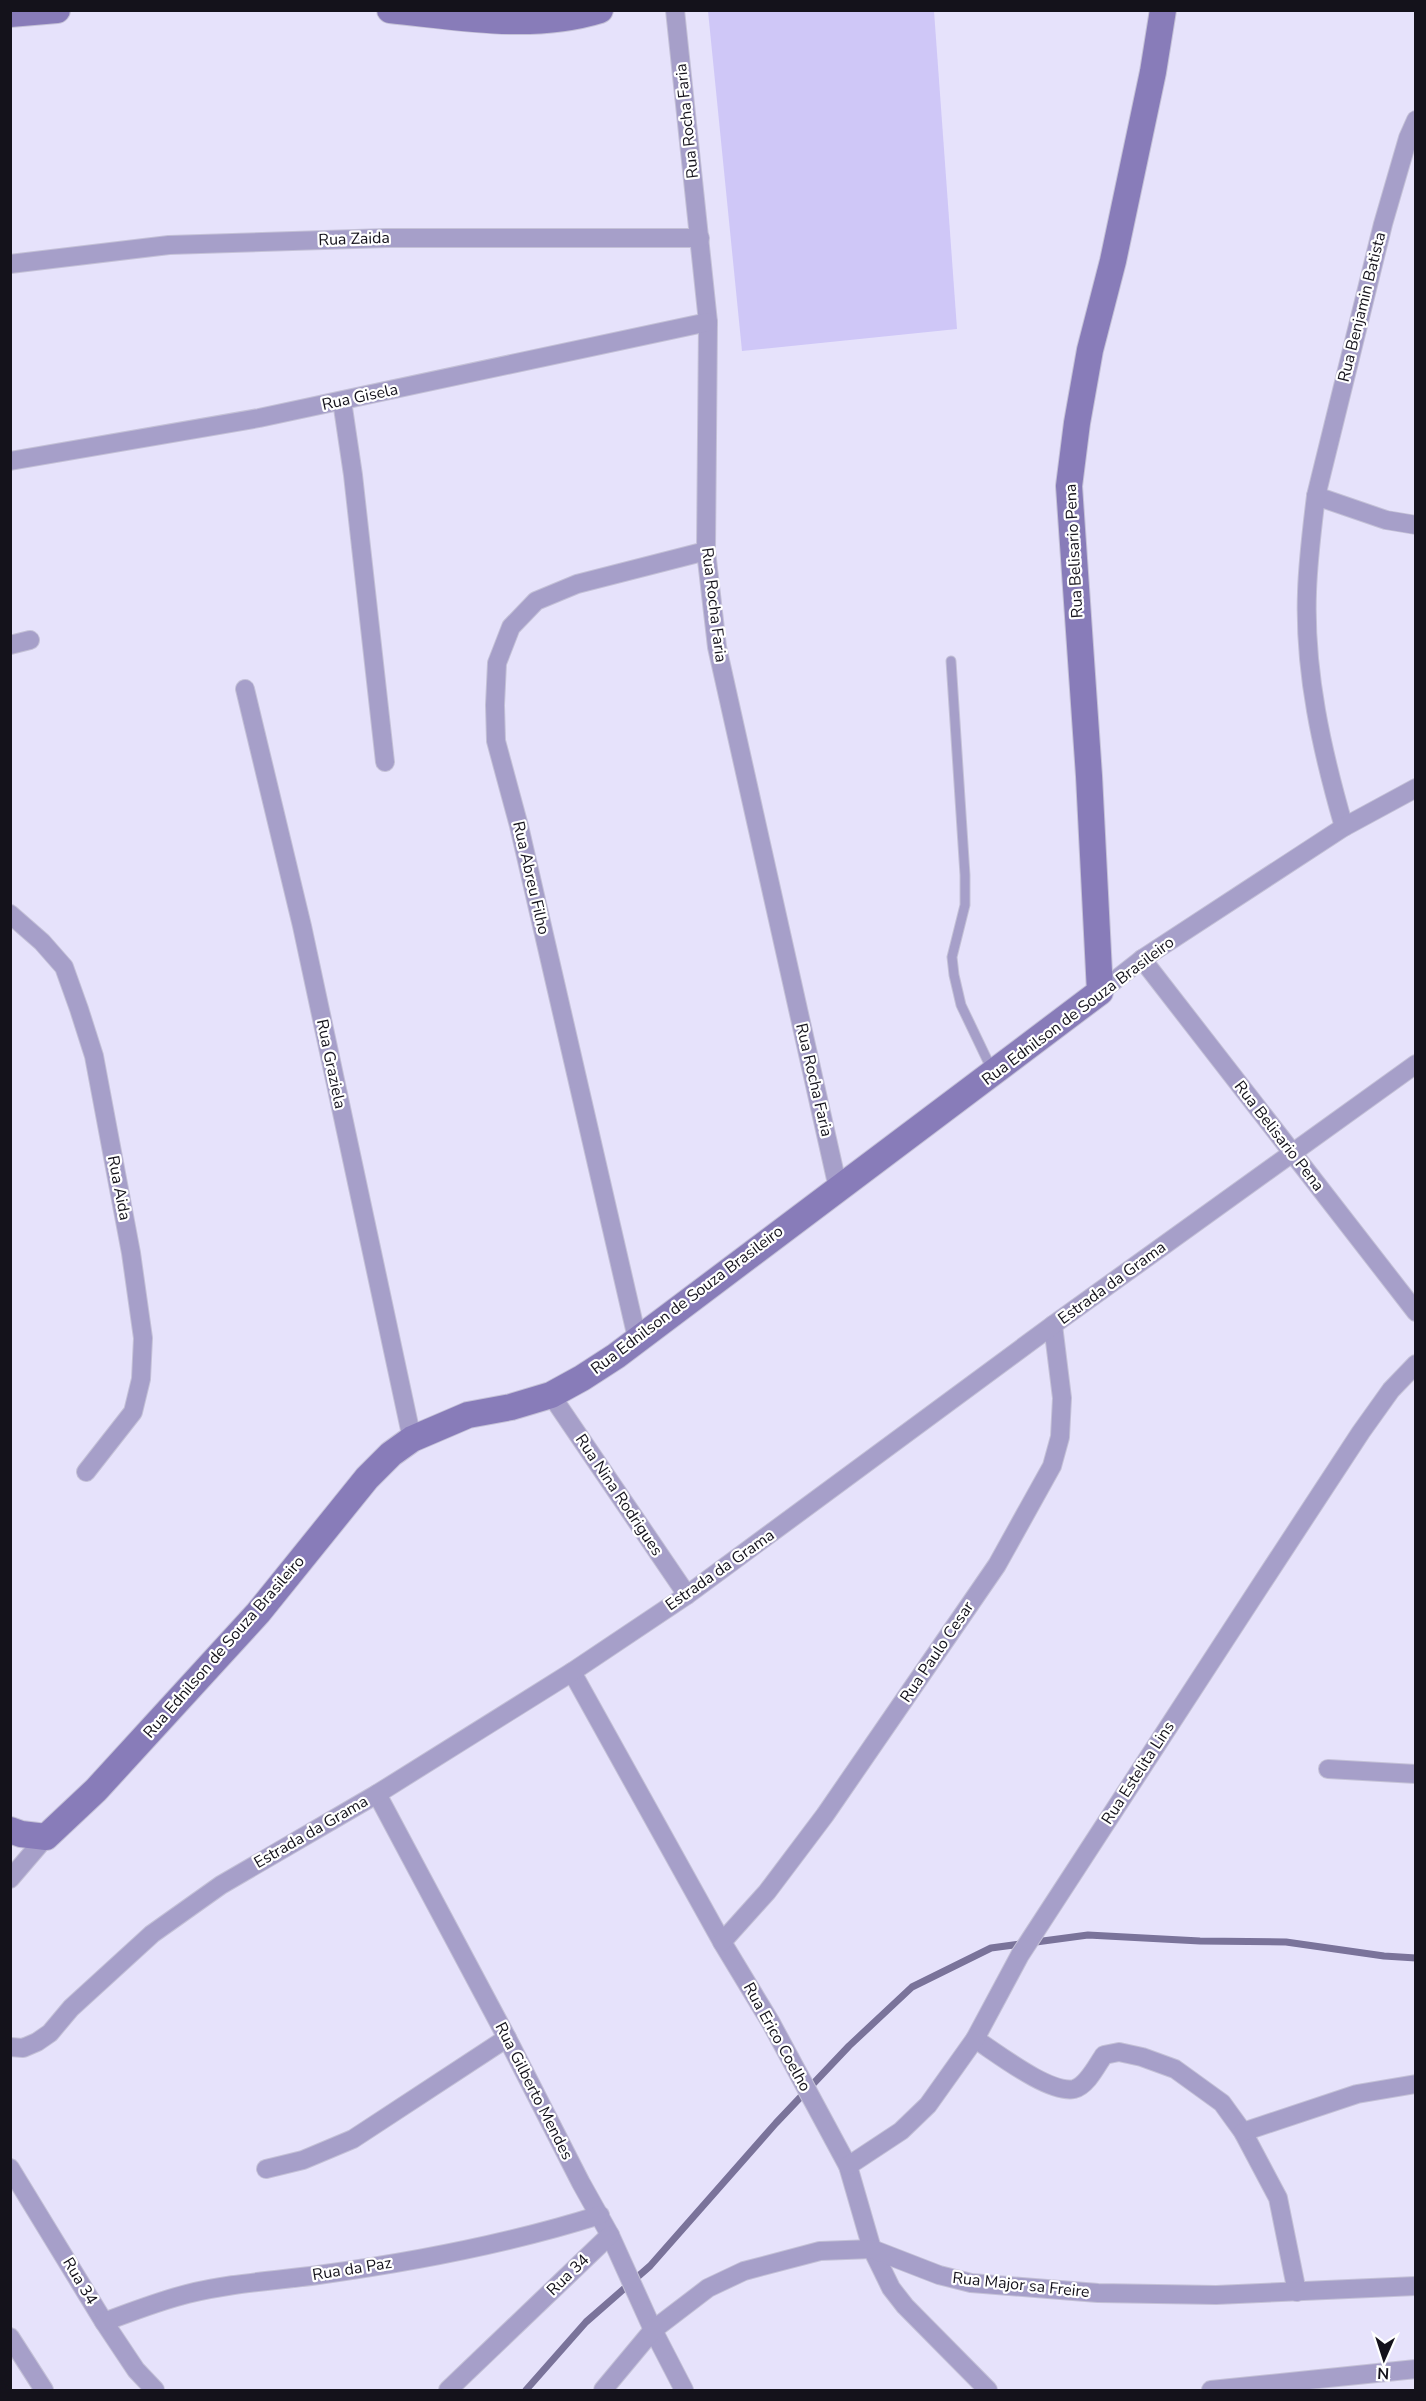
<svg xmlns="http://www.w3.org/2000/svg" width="1426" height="2401" font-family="'Nunito Sans',sans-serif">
  <rect width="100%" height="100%" fill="#e6e2fb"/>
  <polygon fill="#cfc7f7" points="708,11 934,11 957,329 742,351"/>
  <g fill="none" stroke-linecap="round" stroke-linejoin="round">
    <polyline stroke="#7a739a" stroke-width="7" points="526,2390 586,2322 650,2266 776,2123 849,2046 912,1987 991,1948 1088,1935 1200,1941 1286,1942 1384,1956 1416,1958"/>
    <g stroke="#c4c1d7" stroke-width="11">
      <polyline id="lane" points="951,661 965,875 965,905 952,957 954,975 961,1005 993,1072"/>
    </g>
    <g stroke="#c4c1d7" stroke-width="20">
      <g id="street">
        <polyline points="675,10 708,322 706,551 717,647 838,1188"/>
        <polyline points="10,264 169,245 386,238 700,238"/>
        <polyline points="342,401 353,475 385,762"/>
        <polyline points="10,461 259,418 708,322"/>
        <polyline points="1316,496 1386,520 1416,525"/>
        <polyline points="10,645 30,640"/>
        <polyline points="245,689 302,926 412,1439"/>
        <path d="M1344 827C1322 751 1304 672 1307 592 1308 560 1312 528 1316 496L1383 224 1408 138 1416 120"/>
        <polyline points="10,914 42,942 64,967 79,1009 94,1056 131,1253 143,1338 141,1379 133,1412 86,1472"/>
        <polyline points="1142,959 1416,1312"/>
        <polyline points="1100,992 1142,959 1344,827 1416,788"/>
        <polyline points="637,1338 519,826 496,741 495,705 497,663 511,627 536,601 577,584 706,551"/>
        <polyline points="551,1395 687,1595"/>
        <polyline points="572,1672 722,1942 771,2023 848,2166 872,2249 891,2288 905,2306 988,2390"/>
        <polyline points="1328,1769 1416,1774"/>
        <polyline points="377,1794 507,2038 581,2183 610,2235 653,2330 684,2390"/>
        <polyline points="10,1879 46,1837"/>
        <polyline points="722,1942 767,1892 825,1815 997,1565 1052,1466 1060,1437 1062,1398 1053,1325"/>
        <path d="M975 2039C997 2053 1049 2094 1074 2089 1087 2086 1097 2065 1104 2055L1119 2052 1142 2057 1175 2069 1222 2103 1243 2132 1278 2198 1297 2292"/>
        <polyline points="10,2047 23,2048 37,2042 50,2033 71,2008 152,1934 221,1885 377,1794 572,1672 687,1595 1053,1325 1416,1064"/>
        <polyline points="1243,2132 1357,2094 1416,2084"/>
        <polyline points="848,2166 901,2131 928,2105 975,2039 1020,1955 1266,1577 1361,1432 1391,1390 1416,1364"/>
        <polyline points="10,2168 104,2322 136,2370 155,2390"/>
        <polyline points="266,2169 303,2160 353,2139 507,2038"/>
        <path d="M104 2322C131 2312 159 2301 187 2294 230 2283 274 2281 318 2275 413 2262 508 2244 600 2215"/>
        <polyline points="10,2337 44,2390"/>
        <polyline points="448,2390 610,2235"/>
        <polyline points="603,2390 653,2330 708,2288 744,2271 820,2251 872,2249 939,2275 971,2283 1098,2293 1216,2295 1416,2286"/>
        <polyline points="1211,2390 1416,2369"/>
      </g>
    </g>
    <g stroke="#c4c1d7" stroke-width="28">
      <g id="secondary">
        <path d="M390 10C459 17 532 31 600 10"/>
        <polyline points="10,14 57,10"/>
        <polyline points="10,1830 21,1834 46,1837 96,1790 258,1613 367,1478 391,1454 412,1439 468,1415 511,1407 551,1395 582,1378 616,1356 1100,992 1089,776 1069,486 1077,423 1090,350 1113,261 1153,72 1163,10"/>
      </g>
    </g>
    <use href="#lane" stroke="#a69fc9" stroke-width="9"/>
    <use href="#street" stroke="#a69fc9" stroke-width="18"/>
    <use href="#secondary" stroke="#887cb9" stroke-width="26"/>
  </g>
  <g text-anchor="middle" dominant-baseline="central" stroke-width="4.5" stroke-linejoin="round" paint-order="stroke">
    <g font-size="16" fill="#14121b" stroke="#fff">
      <text transform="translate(687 121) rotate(-96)">Rua Rocha Faria</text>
      <text transform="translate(354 239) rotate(-2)">Rua Zaida</text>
      <text transform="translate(1362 307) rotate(-76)">Rua Benjamin Batista</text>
      <text transform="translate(360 397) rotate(-12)">Rua Gisela</text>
      <text transform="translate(1074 551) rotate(-93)">Rua Belisario Pena</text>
      <text transform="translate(714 605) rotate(83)">Rua Rocha Faria</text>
      <text transform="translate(531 878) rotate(77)">Rua Abreu Filho</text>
      <text transform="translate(1078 1011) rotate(-37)">Rua Ednilson de Souza Brasileiro</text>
      <text transform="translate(331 1064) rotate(78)">Rua Graziela</text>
      <text transform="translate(814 1080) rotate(77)">Rua Rocha Faria</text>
      <text transform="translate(1279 1136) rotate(52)">Rua Belisario Pena</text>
      <text transform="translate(119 1188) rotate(79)">Rua Aida</text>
      <text transform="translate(1112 1283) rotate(-36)">Estrada da Grama</text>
      <text transform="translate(687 1300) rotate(-37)">Rua Ednilson de Souza Brasileiro</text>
      <text transform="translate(619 1495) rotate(56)">Rua Nina Rodrigues</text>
      <text transform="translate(720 1570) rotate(-35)">Estrada da Grama</text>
      <text transform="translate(224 1647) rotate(-49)">Rua Ednilson de Souza Brasileiro</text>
      <text transform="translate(937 1652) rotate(-56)">Rua Paulo Cesar</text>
      <text transform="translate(1138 1773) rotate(-57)">Rua Estelita Lins</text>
      <text transform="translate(311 1832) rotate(-30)">Estrada da Grama</text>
      <text transform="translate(777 2037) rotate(61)">Rua Erico Coelho</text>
      <text transform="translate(534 2091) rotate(63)">Rua Gilberto Mendes</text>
      <text transform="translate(352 2269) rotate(-9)">Rua da Paz</text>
      <text transform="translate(568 2275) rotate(-44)">Rua 34</text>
      <text transform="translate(80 2281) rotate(59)">Rua 34</text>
      <text transform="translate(1021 2285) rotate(6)">Rua Major sa Freire</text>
    </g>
  </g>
  <rect width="1426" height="2401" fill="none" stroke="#14121b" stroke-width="24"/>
  <g transform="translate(1384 2359) rotate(183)" stroke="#ffffff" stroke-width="4.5" paint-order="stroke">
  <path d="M0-4.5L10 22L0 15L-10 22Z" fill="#14121b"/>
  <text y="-9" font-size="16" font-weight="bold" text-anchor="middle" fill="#14121b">N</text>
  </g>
</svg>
